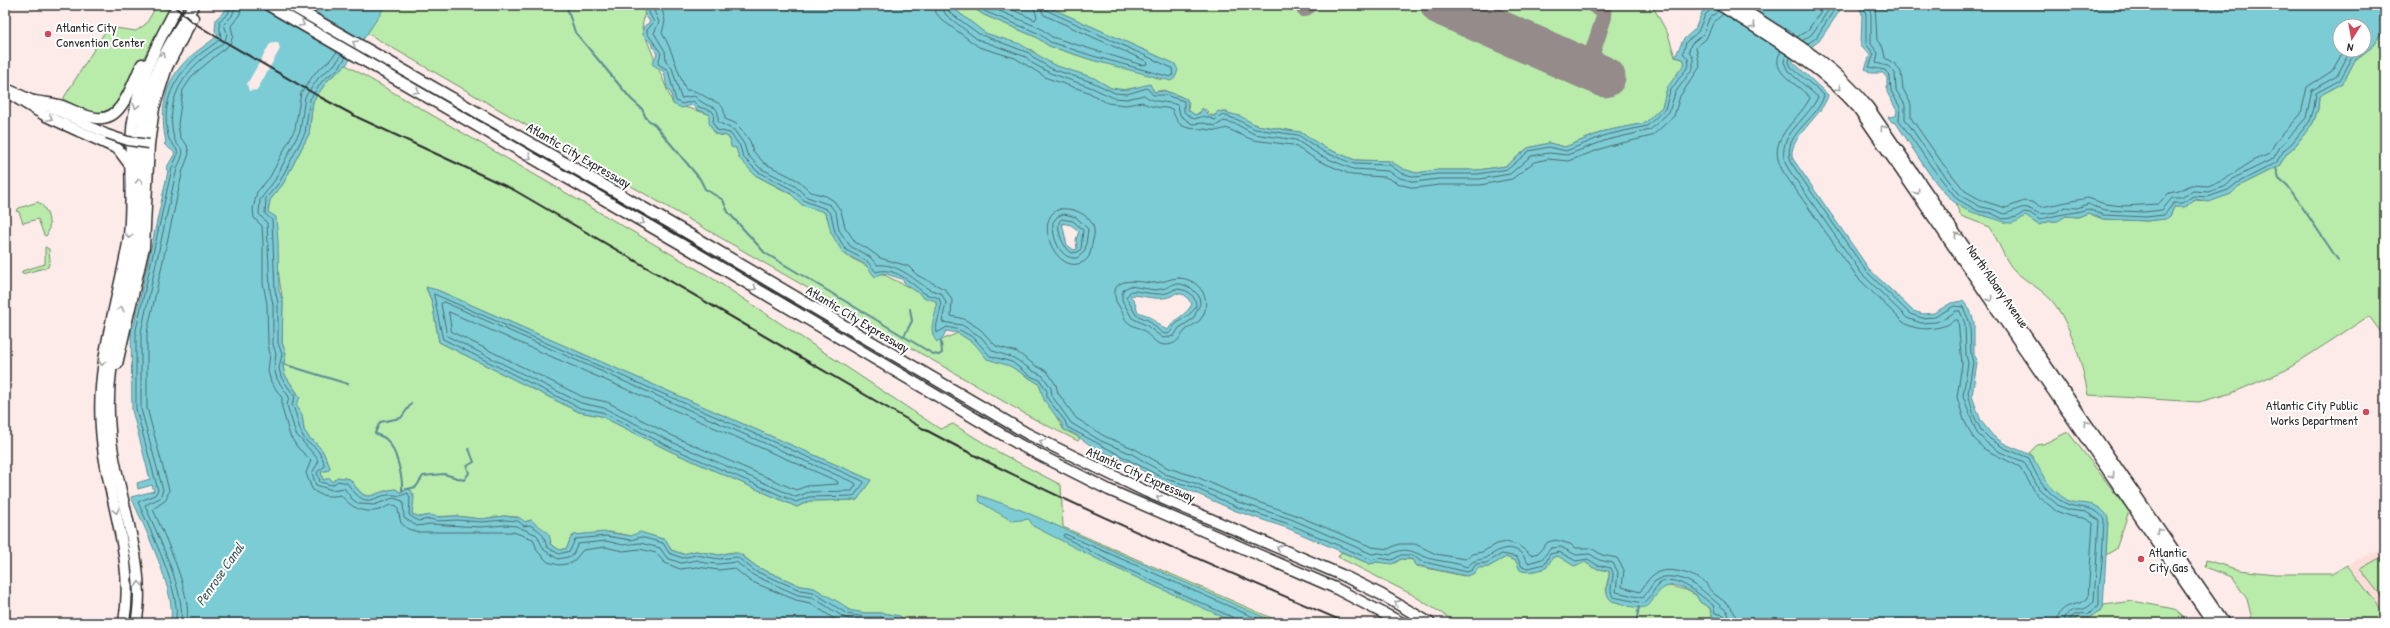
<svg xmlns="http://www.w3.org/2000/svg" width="2390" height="628" font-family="'Patrick Hand',sans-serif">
  <rect width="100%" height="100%" fill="#fdebe9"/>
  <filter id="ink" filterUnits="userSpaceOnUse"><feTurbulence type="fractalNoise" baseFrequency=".025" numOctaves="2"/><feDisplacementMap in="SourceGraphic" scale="8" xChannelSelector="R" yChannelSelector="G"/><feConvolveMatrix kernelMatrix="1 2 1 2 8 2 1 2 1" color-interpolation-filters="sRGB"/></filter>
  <g filter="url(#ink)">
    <polygon fill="#fcddda" points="2385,547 2385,614 2347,565"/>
    <g fill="#b9ebab" stroke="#728b6b" fill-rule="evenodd">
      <path d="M157 5H160L169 12 117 106C97 120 83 109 63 99L108 27 136 31 146 24Z"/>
      <polygon points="379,5 646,5 642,28 673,104 709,114 715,134 727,136 755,175 824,212 847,256 936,301 937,342 958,333 1038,383 1063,429 1080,438 1078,441 1034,419 365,32"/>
      <path d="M949 5H969L984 15 1036 37 1049 46 1092 60 1150 74 1160 80 1175 64 1044 5H1652L1668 34 1675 57 1683 59 1685 63 1667 89 1662 107 1645 123 1605 131 1565 147 1549 143 1528 148 1506 166 1478 170H1437L1416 173 1403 169 1390 161 1355 160 1325 148 1300 132 1256 125 1224 111 1212 116 1205 109 1195 115 1188 110 1189 102 1180 96 1163 90 1154 92 1153 89C1138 83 1130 92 1115 89 1107 88 1100 81 1093 78 1073 70 1047 67 1032 50L985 33Z"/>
      <path d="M2383 33 2385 35V338L2369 316 2286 370 2232 393 2199 402 2088 395C2083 366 2073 331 2056 306 2045 290 2027 283 2014 270 2005 261 1997 238 1990 227L1961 216 1955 203C1966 210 1977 214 1990 217 2004 220 2011 228 2025 215L2037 224H2042L2050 221H2056L2066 216 2078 217 2088 213 2103 219 2147 221 2163 219 2170 216 2174 207 2187 206 2192 200 2207 201 2231 194 2239 186 2279 166 2287 153 2295 146 2313 123 2318 109 2319 96 2343 83 2355 60 2372 47 2380 35Z"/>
      <path d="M346 65 709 276 940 429 953 424 1000 453 1061 485 1063 527 1283 623H907L902 617 883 613H865L851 611 814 588 801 586 757 567 742 555 732 552 719 555 696 551 683 554 671 550 666 540 642 533 632 536 610 532 577 535 572 536 567 548 560 550 550 544 551 541 531 520 524 522 518 517 504 516 481 519 456 516 420 517 412 514 414 494 399 492 396 489C368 492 370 508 350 479L337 477 332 482 323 480 321 472 329 470 330 467 322 450 310 439 304 430 302 415 296 404 298 394 285 375 283 367 286 353 282 343 283 302 268 212 270 200 283 184 309 134 313 101 328 80ZM426 288 437 290 871 480 857 500 809 501 797 507 670 451 601 416 579 412 439 342 432 302Z"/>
      <path d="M38 202C48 207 53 227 46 236L44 235 38 219 23 223 19 212 16 211 19 208Z"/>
      <polygon points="45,247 49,249 50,261 48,267 22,274 22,271 45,264"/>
      <path d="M2068 432 2129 511 2116 549 2106 555 2108 520C2102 500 2080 507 2066 500 2051 492 2036 473 2033 456L2029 453 2037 445 2043 444Z"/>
      <path d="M1341 552 1370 564 1377 562 1395 563 1401 559 1414 560V564L1417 566 1464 576 1477 568 1488 567 1506 557 1516 561 1520 570C1528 573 1538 570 1546 568L1553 557 1558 556 1577 566 1585 562 1594 568 1609 571C1610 576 1608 578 1607 583 1603 601 1616 602 1630 606L1657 593 1665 585 1686 590 1696 595 1700 602 1710 608 1711 615 1714 618H1721L1722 623H1457L1411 594 1338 557Z"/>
      <polygon points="2385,555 2385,601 2360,569"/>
      <polygon points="2206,560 2239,570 2275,574 2332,574 2347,565 2385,614 2385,623 2253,623 2247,599 2232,577 2205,567"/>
      <polygon points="2133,601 2174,609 2190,623 2063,623 2064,621 2073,621 2079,617 2091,617 2095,612 2100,612 2104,605"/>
    </g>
    <g fill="#7cccd6" stroke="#5c8c92" fill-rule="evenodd">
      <path d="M228 5H384L381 13 346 65 328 80 313 101 309 134 283 184 270 200 268 212 276 217 278 241 279 290 283 302 282 343 286 353 283 367 285 375 300 398 296 404 302 415 304 430 310 439 313 440 322 450 330 467 329 470 321 472 323 480 330 478 332 482 337 477 350 479C369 508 368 492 396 489L400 492 406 489 411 490 414 498 412 514 420 517 430 515 439 517 456 516 481 519 504 516 520 518 525 522 531 520C538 527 553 531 550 544L560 550 567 548 570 539 574 535 606 532 631 536 640 532 666 540 671 550 683 554 696 551 719 555 728 553H738L757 567 801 586 814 588 842 604 848 610 865 613H883L900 616 907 623H170C179 597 143 524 131 497L154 491 152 485 138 489 137 483 150 479 132 410 131 326 134 325 168 171 166 169 175 153 164 144 166 142C160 115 163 86 182 65 192 53 206 46 218 35L215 31 216 19 225 11Z"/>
      <path d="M647 5H949L985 33 1020 44 1054 65 1094 78 1111 88 1126 90 1150 84 1154 92 1165 91 1187 99 1188 110 1195 115 1200 113 1202 108 1210 116H1215L1218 111 1240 116 1256 125 1300 132 1325 148 1355 160 1390 161 1403 169 1416 173 1436 170H1478L1506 166 1528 148 1549 143 1565 147 1605 131 1645 123 1662 107 1667 88 1685 63 1683 59 1675 57 1683 40 1695 29 1702 12 1711 5H1842L1839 12 1819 41 1792 61 1828 95C1824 115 1785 140 1793 159L1869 269 1913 311 1923 314 1934 313 1951 303 1963 301 1970 310 1974 322V355L1977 362 1972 396 1981 421 1993 436 2005 444 2031 455C2044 474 2043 483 2064 498 2077 508 2096 497 2108 517L2103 608 2089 618 2079 617 2073 621H2064L2063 623H1722L1720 618 1712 617 1710 608 1700 602 1696 595C1679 584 1666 580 1654 598 1651 602 1650 606 1645 607 1635 610 1622 603 1612 601 1601 591 1611 581 1609 571L1594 568 1585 562 1574 566 1558 556 1553 557 1546 568C1538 570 1528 574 1520 570L1516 561 1506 557 1488 567 1478 568 1475 573 1467 576 1415 565 1412 559H1401L1392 564 1377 562 1370 564 1287 528 1236 511 1191 491 1162 482 1128 462 1096 449 1073 433 1064 430 1062 424 1044 400 1039 384 1010 366 987 359 975 344 958 333 946 331 941 341 937 342C925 327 939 315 936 301L922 297 919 293 906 285 902 279 883 273 875 277 865 264 843 253 831 233 827 216 824 212 802 205 790 193 755 175 739 158 736 148 731 147 730 139 727 136 715 134 709 123V114L697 110 692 105 682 108 673 104 671 93 667 88 664 72 652 64 657 54 651 43 643 35V27L650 22 644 13ZM1062 223 1071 225 1079 231 1076 240 1077 249 1074 250 1067 245ZM1176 293 1185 295 1192 304C1186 316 1174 318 1168 330L1161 327 1149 316 1138 312 1134 300 1130 296C1136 292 1162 305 1176 293Z"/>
      <polygon points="969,5 1044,5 1175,64 1178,70 1175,78 1171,81 1092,60 1049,46 1036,37 984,15"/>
      <path d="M2385 5V35L2383 33 2380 35 2373 46 2355 60 2343 83 2319 96 2318 109 2313 123 2295 146 2287 153 2279 166 2239 186 2231 194 2209 202 2195 199 2185 207H2174L2170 216 2166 219 2147 221 2103 219 2088 213 2078 217 2066 216 2058 221H2050L2039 225 2025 216C2010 228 2007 222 1992 218 1979 214 1966 212 1955 203 1931 182 1914 149 1896 123L1892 122 1888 117 1896 116 1897 111 1887 92V78L1883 73H1871L1865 69 1870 55 1861 45 1862 14 1859 6ZM2340 26H2364V50H2340Z"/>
      <polygon points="426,287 437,290 871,480 857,500 809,501 797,507 670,451 601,416 579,412 439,342 432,302"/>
      <polygon points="978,495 1021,510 1277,623 1236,623 1109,565 1033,526 1029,519 1012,521 980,502"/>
    </g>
    <polygon fill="#fdebe9" points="278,42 280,49 257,90 249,91 247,84 270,44"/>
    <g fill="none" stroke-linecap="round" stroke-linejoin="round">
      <g stroke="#4b6b6f" stroke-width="1">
        <path d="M650 5 649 13 654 22 647 30V33L661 53 658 64 668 70 676 101 682 104 693 101 699 107 712 111 714 114 713 123 717 130 730 133 740 146 743 157 757 171 793 190 805 201 826 209 831 214 835 232 846 250 867 261 876 272C894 266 910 282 924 293 928 296 935 296 939 298 945 309 934 321 937 333L947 327 960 330 974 338 990 356 1012 362 1030 376 1040 380 1047 391V398L1065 421 1067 427 1163 478 1193 487 1237 507 1289 524 1372 560 1378 558 1392 560 1401 555H1413L1420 561 1467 572 1472 570 1476 564 1486 563 1502 554 1517 557 1522 567 1528 568 1545 564 1550 554 1559 552 1576 561 1588 559 1597 565 1611 568C1617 577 1607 587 1613 597L1643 603C1651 600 1653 589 1659 584 1675 571 1702 597 1713 605L1715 613 1724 615 1726 623"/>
        <path d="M655 5 654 11 659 22 654 33 665 51 666 61 672 68 681 98 694 96C698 98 699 101 702 102 714 111 719 102 718 122L734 130 744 144 747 154 760 168 795 186 807 197 830 205 836 213 839 230 850 246 870 257 877 265C897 263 912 278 927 288 931 291 937 291 942 294L946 303 942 322 962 325 981 337 993 351 1014 358 1033 371 1043 376 1051 388 1052 396 1071 423 1101 441 1132 454 1165 474 1195 483 1238 502 1291 519 1372 554 1379 553 1390 555C1409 543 1418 557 1436 560 1447 562 1457 563 1467 567 1477 557 1476 562 1486 558 1497 551 1508 543 1521 553 1525 556 1525 561 1528 563L1542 559 1551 548 1561 547 1576 555 1590 554 1599 560 1613 563 1618 572 1616 592 1643 598 1654 582 1663 577C1693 574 1707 597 1727 611L1731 623"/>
        <path d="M661 5 665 21 662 33C673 51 677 71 686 90 696 90 698 93 706 97 719 105 724 101 725 119L735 123 741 129 750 141 753 151 764 163 799 181 811 192 826 196 834 201 841 211 845 227 856 243 868 249 880 258 908 266 917 275 946 290 952 300 951 316 964 319 980 329 996 346 1017 352 1036 366 1047 371 1056 385 1058 393 1076 418 1104 436 1135 449 1168 468 1197 477 1240 496 1293 514 1372 547 1388 549 1399 544H1415L1436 554 1465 559 1472 554 1482 552 1497 544 1506 542 1518 545 1531 555 1538 553 1548 542 1556 540 1570 544 1576 548H1591L1602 555 1617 558 1624 570 1622 587 1640 592C1646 583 1651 573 1662 571 1674 568 1696 575 1706 583 1708 586 1709 589 1711 591 1721 601 1736 605 1737 623"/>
        <path d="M935 5 936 13 942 20 979 47 1015 58 1047 78 1088 92 1107 103 1126 105 1142 102C1151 108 1162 107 1172 109 1179 130 1186 128 1204 129 1213 130 1217 132 1226 128L1253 140 1293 145 1319 161 1352 175 1385 177 1402 185 1415 188 1439 185H1480L1512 179 1534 162 1548 159 1568 161 1609 146 1652 136 1674 116 1680 96 1700 67 1696 47 1706 39 1713 23 1723 14"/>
        <path d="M941 5 946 15 977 39 1026 57 1032 63 1050 73 1090 87 1114 98 1127 99 1144 95C1153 103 1166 101 1178 105L1180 115 1192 124 1204 123 1215 126 1224 121 1236 124 1254 134 1296 140 1321 156 1353 169 1388 171 1400 178 1415 182 1438 179H1480L1510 174 1531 156 1549 153 1567 155 1607 140 1650 130 1669 112 1675 93 1693 68V58L1689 51 1691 44 1703 34 1709 19 1718 11"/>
        <polyline points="946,5 949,12 979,34 1029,53 1035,59 1052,69 1092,82 1115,93 1127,94 1147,88 1153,95 1165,95 1184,101 1184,112 1194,119 1204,116 1215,120 1223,115 1238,120 1255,129 1298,135 1324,152 1354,164 1390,165 1401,173 1416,177 1437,174 1478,174 1508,169 1529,151 1549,147 1566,151 1606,135 1647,126 1665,109 1670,91 1689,65 1688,59 1683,53 1686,42 1698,32 1705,15 1714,7"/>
        <polyline points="976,5 986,12 1038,33 1050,42 1093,56 1170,77 1173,75 1172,68 1046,10 1044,5"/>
        <polyline points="985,5 1040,28 1052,37 1142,65 1147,64 1146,61 1044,15 1039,5"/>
        <polyline points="1002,5 1035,20 1037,17 1033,5"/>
        <path d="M1863 5 1866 14V44L1874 54 1869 67 1885 70 1890 76 1891 91 1900 107 1899 120 1934 170 1957 199 1978 211 1991 213 2003 219 2017 217 2024 212 2030 213 2040 220C2055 214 2072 214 2088 209L2103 215 2146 217 2164 215 2174 203H2183L2193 196 2208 197 2228 190 2237 183 2276 163 2284 150 2292 143 2310 121 2314 108 2316 93 2340 80 2352 58 2360 50"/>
        <path d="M1868 5 1871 14V44L1878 53 1876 63 1888 66 1895 73 1896 90 1905 105V119L1938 167 1961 196 1981 207 1992 209 2005 214C2026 207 2020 204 2040 214L2056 212 2065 207 2077 208 2088 204 2104 210 2144 212 2162 210 2172 198H2181L2193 191 2208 192 2226 186 2234 178 2273 159 2280 147 2306 118 2312 90 2337 76 2348 55 2353 50"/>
        <polyline points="1875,5 1877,40 1883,48 1885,58 1895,64 1901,72 1903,89 1911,104 1911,118 1943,164 1965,191 1983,201 2006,208 2024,201 2032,202 2041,207 2088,198 2105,204 2123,206 2158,204 2169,193 2179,191 2191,185 2208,186 2222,181 2253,161 2269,154 2275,143 2301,114 2307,87 2332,71 2344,50"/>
        <polyline points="1797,37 1808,30 1825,5"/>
        <polyline points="1802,41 1812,34 1832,5"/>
        <polyline points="1807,44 1816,38 1837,5"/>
        <path d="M1781 51C1767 73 1800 84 1810 98 1796 125 1763 139 1784 173L1858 278 1903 322C1916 331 1932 330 1947 325 1951 323 1954 319 1958 320L1962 364 1957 397 1964 420 1972 436 1984 449 2020 467 2037 495 2056 511 2069 516 2084 518 2093 523 2088 598C2078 608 2058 601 2057 623"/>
        <path d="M337 52 330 60 315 73 301 93 295 129 270 177 257 192 253 209 254 218 262 226 263 242V283L267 304 268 344 270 354 268 371 271 382 282 398V408L290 436 298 448 311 460 306 473 312 489C320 497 331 497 341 495 351 508 365 515 382 509 388 506 390 504 397 506L401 523 408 529 418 532H513L533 539 538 552 548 562 559 565 572 563 583 550 605 547 623 551 640 549 656 553 665 563 680 569 697 567 719 570 734 568 750 581 796 600 810 603 841 623"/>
        <path d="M1786 54 1784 62 1788 71 1818 97C1806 123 1770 138 1789 170L1862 274 1907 318 1921 323 1936 322 1946 318 1956 311H1960L1965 324 1966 355 1968 363 1963 396 1977 433 1987 443 2000 452 2024 462 2039 489 2059 506 2070 510 2086 512 2099 520 2094 602C2092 603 2089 607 2086 608 2079 612 2065 606 2064 623"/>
        <polyline points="342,55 334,65 319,77 305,97 300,131 275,180 260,200 259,214 267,223 270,291 273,304 273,344 276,354 274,368 277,379 289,397 287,405 296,434 317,458 318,463 312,473 316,485 332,490 344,488 352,499 359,504 374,505 393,498 403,501 404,518 417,526 430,524 480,527 506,525 516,526 537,535 544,550 558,559 572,556 578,544 606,541 623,545 640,543 660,548 667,558 681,563 697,560 705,563 719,564 736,562 753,575 798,595 812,597 845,618 864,622 885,623"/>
        <path d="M346 57 338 69 323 80 310 99 305 133 279 183 266 198 265 214 272 220 275 290 278 303V343L282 354 279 368 281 377 295 397 292 404C298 416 298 432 307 442 309 444 310 443 312 445 318 449 325 460 324 467L317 472 320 482 332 485 338 481 347 483C371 517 372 489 400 496L408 493 410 498 409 515 418 521 430 519 438 521 457 520 481 522 505 520 518 521 524 526 530 525C542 532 543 533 547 547L559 554 570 551 575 539 606 536 631 540 641 537 663 543 669 553 682 558 696 555 719 559 737 557 755 571 800 590 813 592 847 614 865 617H882L900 623"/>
        <path d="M1790 57 1789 62 1791 67 1824 95C1818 122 1775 136 1794 167L1866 271 1910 314 1922 318 1935 317 1954 306 1963 307 1970 323 1971 355 1973 362 1968 393 1974 416 1981 430 1990 439 2004 448 2029 458C2035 475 2047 495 2065 503 2078 510 2094 504 2104 519L2102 563 2099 587V606L2093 609 2088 614C2080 613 2070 613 2069 623"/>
        <path d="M1060 209C1073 207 1091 215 1094 229 1095 235 1093 238 1092 244 1090 252 1091 259 1081 263 1055 274 1032 217 1060 209Z"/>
        <path d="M1064 214 1076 217 1088 229 1085 251 1077 258C1059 260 1052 236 1053 222L1057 217Z"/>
        <path d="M1062 219 1073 221 1083 230 1081 249 1078 252 1072 253C1063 247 1057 233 1059 222Z"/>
        <path d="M1179 278C1201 279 1213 301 1201 319 1196 325 1189 326 1184 332 1179 339 1176 345 1165 345 1154 344 1151 336 1143 330 1134 325 1127 326 1123 314 1121 309 1118 305 1116 301 1108 273 1142 283 1153 283 1163 283 1170 278 1179 278Z"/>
        <polygon points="1173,284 1181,284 1191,288 1199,296 1200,304 1193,319 1179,328 1174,336 1163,338 1146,325 1132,318 1122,300 1122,294 1124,289 1130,286 1155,290 1166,288"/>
        <path d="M1175 289C1180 289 1186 290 1190 293 1206 310 1185 315 1176 324 1172 327 1173 331 1168 334L1162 333 1148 320 1136 315 1126 297 1131 291C1146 291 1161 299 1175 289Z"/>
        <polygon points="434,294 863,481 864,483 854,496 809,497 796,502 672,448 602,412 580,408 443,339"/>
        <polygon points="444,302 855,483 856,485 852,491 809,492 796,497 674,443 604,408 581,403 447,336 441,304"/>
        <polygon points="449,312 837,481 838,484 807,486 796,490 677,438 607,402 583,397 452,332"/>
        <path d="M175 623C184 597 149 528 138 502L155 495 158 490 136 409V330L172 168 178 154C177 146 170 144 168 136 161 101 174 77 199 55 206 49 214 45 221 38L219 21 228 14 231 5"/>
        <path d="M180 623C189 598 155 530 145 505L160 498 163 490 141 409V332L177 168C190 142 177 154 173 134 167 102 180 78 203 58 210 52 218 48 225 41L227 34 224 24 232 16 236 5"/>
        <path d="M186 623C195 599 163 533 153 509L166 500 169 490 147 408V333L183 170 189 154 187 145 180 137 178 124 183 90 193 75 230 44 233 36 231 26 240 14 242 5"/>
        <polyline points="1237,623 1234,618 1111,562 1064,537 1063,535 1065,534 1267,623"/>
      </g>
      <g stroke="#5c8c92" stroke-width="2">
        <polyline points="566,5 575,32 631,99 642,109 646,118 655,125 700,179 705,189 723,200 728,212 765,253 933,354 939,355 942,353 941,342"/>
        <polyline points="2276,168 2279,178 2288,186 2338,260"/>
        <polyline points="904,336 912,321 910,309"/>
        <polyline points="283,364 348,384"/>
        <polyline points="403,490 416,487 423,476 444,474 464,480 469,473 467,466 474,462 469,449"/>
        <path d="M402 491C403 477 396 448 386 439 383 436 378 436 375 433L380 422 401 418 411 404"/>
        <polyline points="1636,623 1639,607"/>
      </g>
      <g stroke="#948b8a" stroke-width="16">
        <polyline points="1304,9 1310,5"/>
        <polyline points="1479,22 1492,16 1495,5"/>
        <polyline points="1587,69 1604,17 1603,11 1593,5"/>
      </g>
      <polyline stroke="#948b8a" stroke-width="41" points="1441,5 1605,77"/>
      <g stroke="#2b2b2b" stroke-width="11">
        <polyline id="secondary" points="11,90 107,134"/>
      </g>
      <g stroke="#2b2b2b" stroke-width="13">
        <g id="highway">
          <polyline points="268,5 686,247 1020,445 1109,490 1333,587 1402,623"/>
          <polyline points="290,5 684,231 1028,434 1147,492 1342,575 1382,595 1430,623"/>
          <path d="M1720 5C1768 36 1820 64 1858 108L2213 623"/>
          <path d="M1736 5C1784 36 1833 63 1868 107L2224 623"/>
          <polyline points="5,91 46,116 118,149 130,165"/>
          <path d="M35 101C44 103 54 103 62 106 83 114 105 129 121 106 130 94 135 78 142 64"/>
          <polyline points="117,364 144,247 149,144 154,108 167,67 193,18"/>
          <path d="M124 622C136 555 105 494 101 428 96 363 117 306 128 243 133 210 129 175 131 142 133 92 154 48 178 5"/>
          <path d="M136 623C149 566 115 491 110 431 103 364 126 309 136 245 141 209 138 172 141 136 144 85 167 46 194 5"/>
        </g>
      </g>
      <use href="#secondary" stroke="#fff" stroke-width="8"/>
      <use href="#highway" stroke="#fff" stroke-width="10"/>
      <path stroke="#2b2b2b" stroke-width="2" d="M173 5 191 21 215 36 320 97 359 118 514 190 922 428C1060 502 1204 561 1347 623"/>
      <g stroke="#2b2b2b" stroke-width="11" stroke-linecap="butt">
        <polyline id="secondary-bridge" points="107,134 128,141 149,144"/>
      </g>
      <use href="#secondary-bridge" stroke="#fff" stroke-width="8"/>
    </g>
    <defs><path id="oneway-chevron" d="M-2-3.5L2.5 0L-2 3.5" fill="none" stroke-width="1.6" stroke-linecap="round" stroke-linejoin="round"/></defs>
    <g stroke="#a0a0a0">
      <use href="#oneway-chevron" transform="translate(302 24) rotate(30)"/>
      <use href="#oneway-chevron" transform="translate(1753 26) rotate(33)"/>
      <use href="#oneway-chevron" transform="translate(355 43) rotate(-150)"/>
      <use href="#oneway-chevron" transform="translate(163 55) rotate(-64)"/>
      <use href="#oneway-chevron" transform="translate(1839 88) rotate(44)"/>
      <use href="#oneway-chevron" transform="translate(417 91) rotate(30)"/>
      <use href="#oneway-chevron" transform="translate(136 106) rotate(102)"/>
      <use href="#oneway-chevron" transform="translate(50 118) rotate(27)"/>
      <use href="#oneway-chevron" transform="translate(1883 128) rotate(-125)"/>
      <use href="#oneway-chevron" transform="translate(529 157) rotate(31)"/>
      <use href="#oneway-chevron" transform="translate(139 181) rotate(-89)"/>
      <use href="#oneway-chevron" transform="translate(1917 192) rotate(55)"/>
      <use href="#oneway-chevron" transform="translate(642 222) rotate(30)"/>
      <use href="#oneway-chevron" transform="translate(1957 235) rotate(-124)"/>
      <use href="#oneway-chevron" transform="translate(129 236) rotate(96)"/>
      <use href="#oneway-chevron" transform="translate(754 288) rotate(31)"/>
      <use href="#oneway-chevron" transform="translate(1990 299) rotate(55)"/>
      <use href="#oneway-chevron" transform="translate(121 309) rotate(-77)"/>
      <use href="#oneway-chevron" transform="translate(102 363) rotate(97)"/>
      <use href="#oneway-chevron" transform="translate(2086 423) rotate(-124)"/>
      <use href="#oneway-chevron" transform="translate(1042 442) rotate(-152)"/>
      <use href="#oneway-chevron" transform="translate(2112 475) rotate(55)"/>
      <use href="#oneway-chevron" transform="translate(1159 498) rotate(-157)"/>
      <use href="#oneway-chevron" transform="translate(116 511) rotate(77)"/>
      <use href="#oneway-chevron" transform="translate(2159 530) rotate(-124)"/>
      <use href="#oneway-chevron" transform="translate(1279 548) rotate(-157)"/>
      <use href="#oneway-chevron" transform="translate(139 584) rotate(-94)"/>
      <use href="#oneway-chevron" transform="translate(1397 603) rotate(-151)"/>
    </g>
  </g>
  <g fill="#d1495b" stroke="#fff" stroke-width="1.5">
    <circle cx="48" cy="34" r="4"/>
    <circle cx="2366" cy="412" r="4"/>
    <circle cx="2141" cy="559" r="4"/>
  </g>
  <g text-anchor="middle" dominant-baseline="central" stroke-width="4" stroke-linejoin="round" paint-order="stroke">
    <g font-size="13" fill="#2b2b2b" stroke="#fff" text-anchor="start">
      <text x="56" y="27">Atlantic City<tspan x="56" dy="15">Convention Center</tspan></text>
      <text x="2358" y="405" text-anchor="end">Atlantic City Public<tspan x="2358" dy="15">Works Department</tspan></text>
      <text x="2149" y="552">Atlantic<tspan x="2149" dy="15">City Gas</tspan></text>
    </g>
    <g font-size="13" fill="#2b2b2b" stroke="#fff">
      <text transform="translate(579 155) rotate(30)">Atlantic City Expressway</text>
      <text transform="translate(1998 286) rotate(55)">North Albany Avenue</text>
      <text transform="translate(858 319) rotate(31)">Atlantic City Expressway</text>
      <text transform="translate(1141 474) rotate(24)">Atlantic City Expressway</text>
    </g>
    <g font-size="14" font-style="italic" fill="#435b5e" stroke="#fff">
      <text transform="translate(219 574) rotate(-55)">Penrose Canal</text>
    </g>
  </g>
  <rect width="2390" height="628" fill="none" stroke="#fff" stroke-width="20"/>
  <rect x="10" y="10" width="2370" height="608" fill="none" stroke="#2b2b2b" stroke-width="1.5" filter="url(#ink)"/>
  <g transform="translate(2352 38) rotate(191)"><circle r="19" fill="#ffffff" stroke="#aaaaaa"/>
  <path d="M0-3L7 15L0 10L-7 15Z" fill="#d1495b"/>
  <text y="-6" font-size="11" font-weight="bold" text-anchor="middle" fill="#2b2b2b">N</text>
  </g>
</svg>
